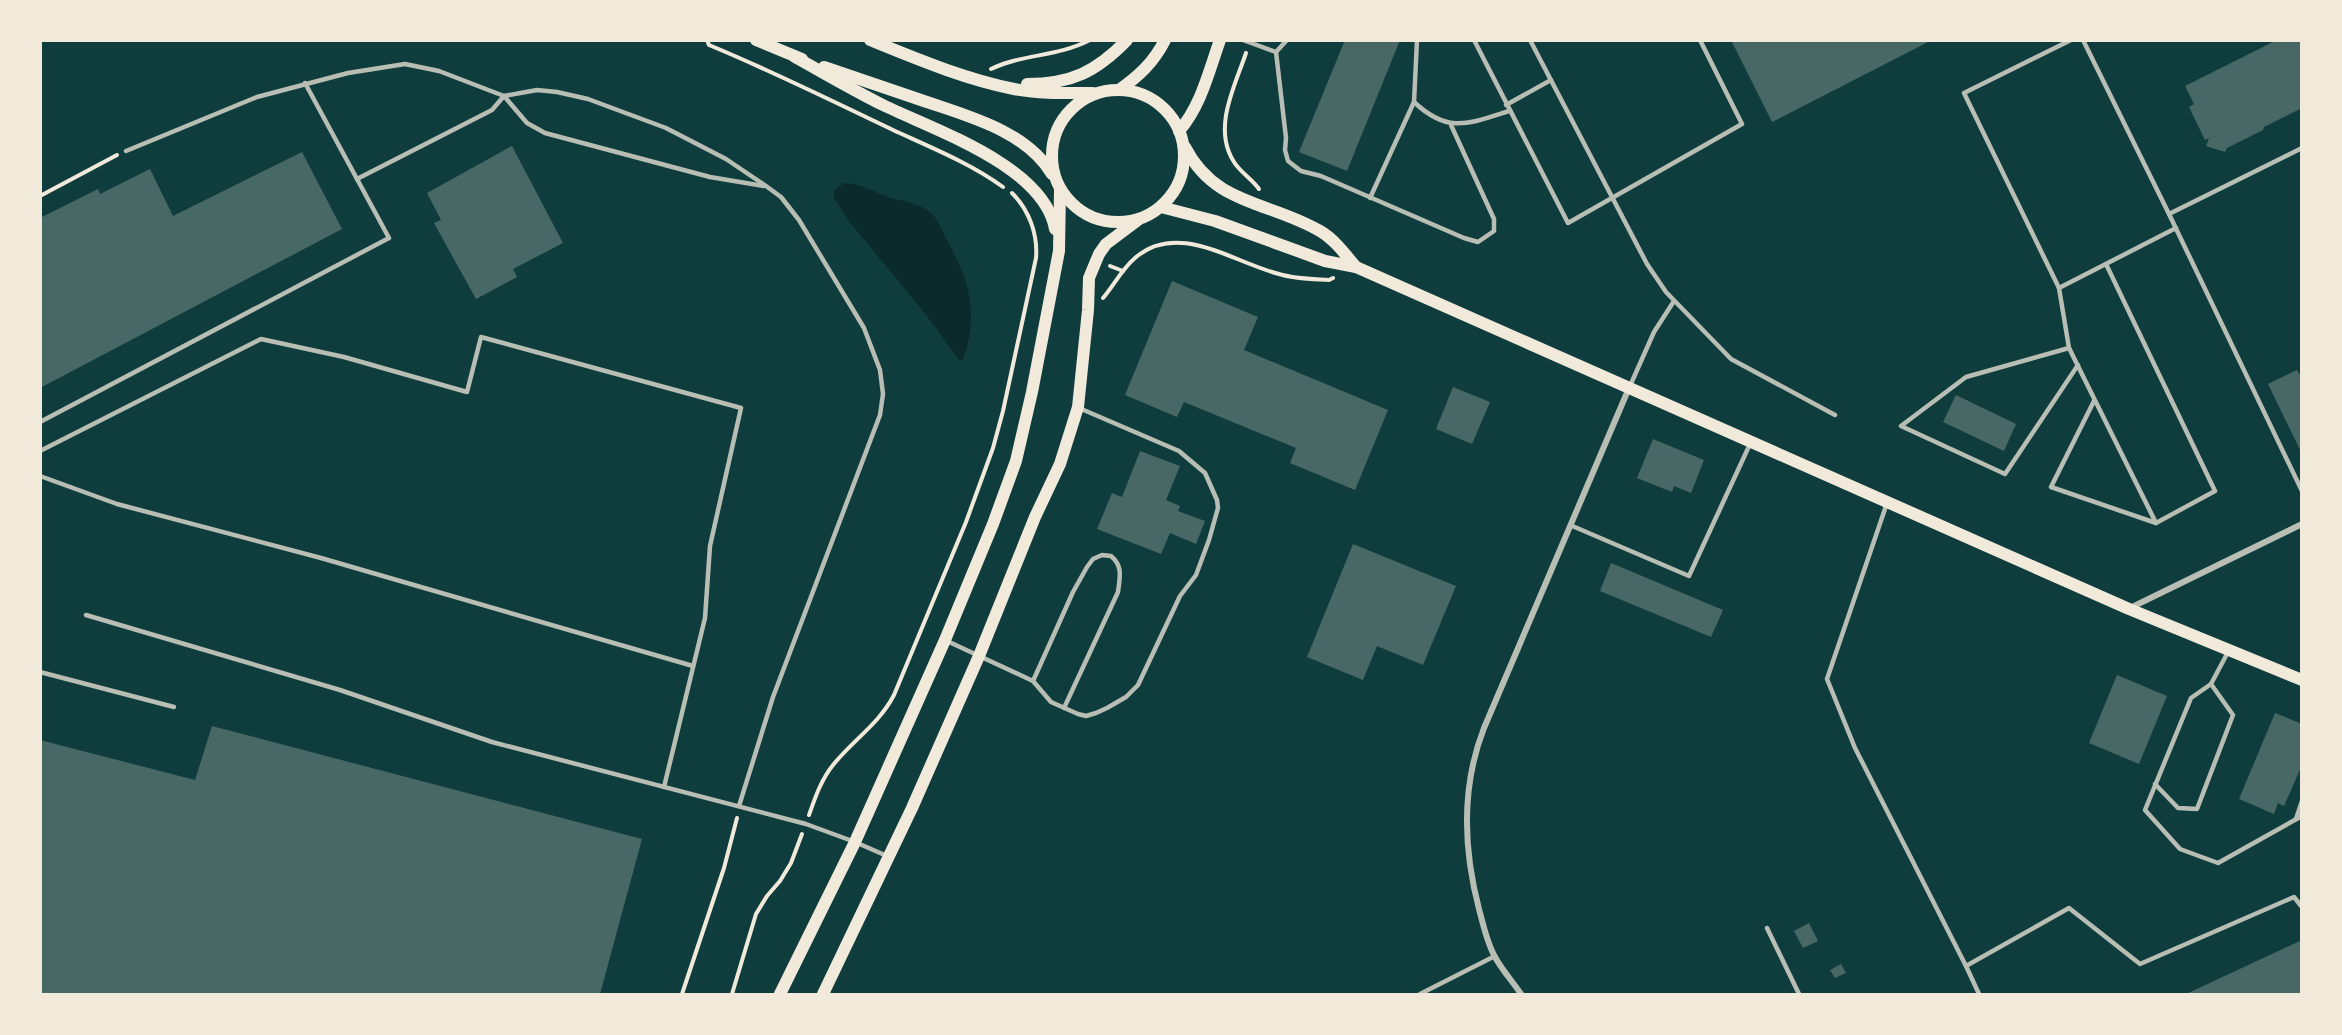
<svg xmlns="http://www.w3.org/2000/svg" width="2342" height="1035" font-family="'Open Sans',sans-serif">
  <rect width="100%" height="100%" fill="#0f3d3e"/>
  <path fill="#0a2a2b" d="M844 183C860 183 874 192 888 197 903 202 918 202 931 213 938 219 943 232 947 240 970 282 979 314 963 360H959L927 316 848 220 834 198V191Z"/>
  <g fill="#486865">
    <polygon points="1345,40 1400,40 1347,171 1299,152"/>
    <polygon points="1731,40 1932,40 1772,122"/>
    <polygon points="2277,40 2302,40 2302,108 2264,127 2263,130 2227,148 2225,152 2206,146 2209,138 2205,140 2189,107 2194,104 2185,86"/>
    <polygon points="512,146 563,243 513,269 517,277 476,299 434,223 441,220 427,193"/>
    <polygon points="302,152 342,229 40,388 40,218 98,189 100,194 150,169 173,216"/>
    <polygon points="1172,281 1258,317 1244,350 1388,410 1355,490 1290,463 1296,448 1184,402 1177,417 1125,395"/>
    <polygon points="2297,370 2302,378 2302,454 2268,384"/>
    <polygon points="1453,387 1490,402 1472,444 1436,429"/>
    <polygon points="1956,395 2016,424 2004,451 1943,422"/>
    <polygon points="1653,439 1704,460 1691,493 1674,486 1672,492 1637,478"/>
    <polygon points="1140,451 1180,466 1166,500 1180,506 1178,511 1205,521 1196,544 1170,533 1161,554 1097,529 1112,493 1122,497"/>
    <polygon points="1353,544 1456,586 1423,665 1377,646 1363,680 1307,657"/>
    <polygon points="1611,563 1723,610 1711,637 1600,591"/>
    <polygon points="2117,675 2167,696 2139,764 2089,743"/>
    <polygon points="2275,713 2302,724 2302,765 2284,806 2278,803 2274,814 2239,799"/>
    <polygon points="212,726 642,839 600,994 40,994 40,740 195,780"/>
    <polygon points="1809,923 1818,941 1803,948 1794,931"/>
    <polygon points="2302,940 2302,994 2186,994"/>
    <polygon points="1841,964 1846,973 1835,978 1830,970"/>
  </g>
  <g fill="none" stroke-linecap="round" stroke-linejoin="round">
    <g stroke="#f1e9da" stroke-width="4">
      <path d="M707 40 709 45C772 71 832 101 893 130 930 147 970 163 1003 187"/>
      <path d="M1246 53C1235 86 1212 128 1234 162 1240 172 1252 179 1259 189"/>
      <path d="M991 69C1022 54 1057 57 1090 40"/>
      <polyline points="40,196 117,155"/>
      <polyline points="1110,266 1123,271"/>
      <path d="M1103 298C1114 285 1122 269 1135 258 1178 220 1234 263 1279 274 1295 279 1313 279 1329 280L1333 278"/>
      <path d="M809 815C815 798 821 780 833 765 853 740 879 724 894 695L966 522 993 448 1003 411 1036 258C1038 234 1029 210 1012 193"/>
      <polyline points="682,994 724,868 737,818"/>
      <polyline points="732,994 756,914 767,896 780,881 791,863 802,834"/>
    </g>
    <g stroke="#b8beb3" stroke-width="4.5">
      <polyline points="1243,40 1276,52 1287,40"/>
      <path d="M1417 40 1414 102C1448 134 1468 124 1509 111"/>
      <polyline points="1474,40 1568,223 1742,124 1700,40"/>
      <polyline points="1530,40 1647,264 1666,292 1731,359 1835,415"/>
      <polyline points="2071,40 1964,93 2059,288 2176,228"/>
      <polyline points="2083,40 2169,214"/>
      <polyline points="1276,52 1286,138 1285,150 1288,161 1301,171 1321,176 1464,238 1478,242 1494,231 1494,219 1451,125"/>
      <polyline points="1506,105 1551,80"/>
      <polyline points="2302,148 2169,214 2302,491"/>
      <polyline points="126,151 257,97 348,73 405,64 439,71 504,96 527,123 545,133 710,177 764,186"/>
      <polyline points="357,179 492,110 504,96 537,90 557,92 588,99 666,128 726,159 766,186 781,197 799,220 864,328 880,370 883,394 880,415 773,697 739,806"/>
      <polyline points="1370,198 1414,102"/>
      <polyline points="2059,288 2069,348 2156,523 2215,491 2106,264"/>
      <polyline points="2069,348 1966,377 1901,426 2005,474 2078,365"/>
      <polyline points="1630,386 1654,332 1674,301"/>
      <polyline points="2094,401 2051,487 2156,523"/>
      <polyline points="40,422 389,238 305,83"/>
      <polyline points="40,451 261,339 344,357 467,392 481,337 741,408 710,546 705,618 664,787"/>
      <polyline points="40,476 117,504 321,558 693,666"/>
      <polyline points="1887,503 1827,679 1855,748 1966,966 2069,908 2140,964 2294,897 2302,907"/>
      <polyline points="1570,525 1689,576 1750,444"/>
      <polyline points="86,615 340,690 492,742 806,824 855,842 887,856"/>
      <polyline points="947,641 1033,681 1051,702 1078,714 1086,716 1096,713 1107,708 1126,697 1138,685 1180,596 1196,575 1209,540 1218,508 1217,500 1205,473 1179,451 1079,408"/>
      <polyline points="2228,652 2211,684 2191,698 2145,810 2180,849 2218,863 2302,816"/>
      <polyline points="40,672 174,707"/>
      <path d="M1033 681 1073 592 1087 567 1093 559 1102 555 1111 556C1123 566 1120 577 1118 592L1064 708"/>
      <polyline points="2155,784 2178,808 2197,809 2233,715 2211,684"/>
      <polyline points="2296,819 2302,801"/>
      <polyline points="1767,928 1799,994"/>
      <polyline points="1966,966 1979,994"/>
      <polyline points="1420,994 1495,956"/>
    </g>
    <g stroke="#b8beb3" stroke-width="6">
      <polyline points="2130,608 2302,524"/>
      <path d="M1521 994C1513 982 1502 970 1495 957 1487 943 1483 924 1479 909 1463 848 1461 787 1484 728L1629 388"/>
    </g>
    <g stroke="#f1e9da" stroke-width="12">
      <polyline points="756,40 802,59"/>
      <path d="M870 40C917 59 964 79 1014 89 1040 94 1067 93 1093 93"/>
      <path d="M795 57C824 73 853 90 883 105 934 130 1044 166 1055 229"/>
      <path d="M824 67C857 78 889 89 921 100 967 116 1025 130 1052 174"/>
      <path d="M1027 84C1071 84 1096 72 1127 40"/>
      <circle cx="1118" cy="156" r="66"/>
      <path d="M1119 90C1139 76 1154 62 1165 40"/>
      <path d="M1179 131C1201 106 1209 71 1220 40"/>
      <path d="M1185 147C1215 206 1269 201 1320 231 1334 239 1345 254 1356 267"/>
      <polyline points="1161,207 1215,221 1325,261 1356,267 2129,609 2302,680"/>
      <polyline points="780,994 855,842 945,640 993,524 1016,461 1032,392 1059,251 1060,190"/>
      <polyline points="823,994 912,808 979,656 1035,517 1060,464 1078,407 1088,310 1089,278 1099,254 1106,244 1138,220"/>
    </g>
  </g>
  <rect width="2342" height="1035" fill="none" stroke="#f1e9da" stroke-width="84"/>
</svg>
